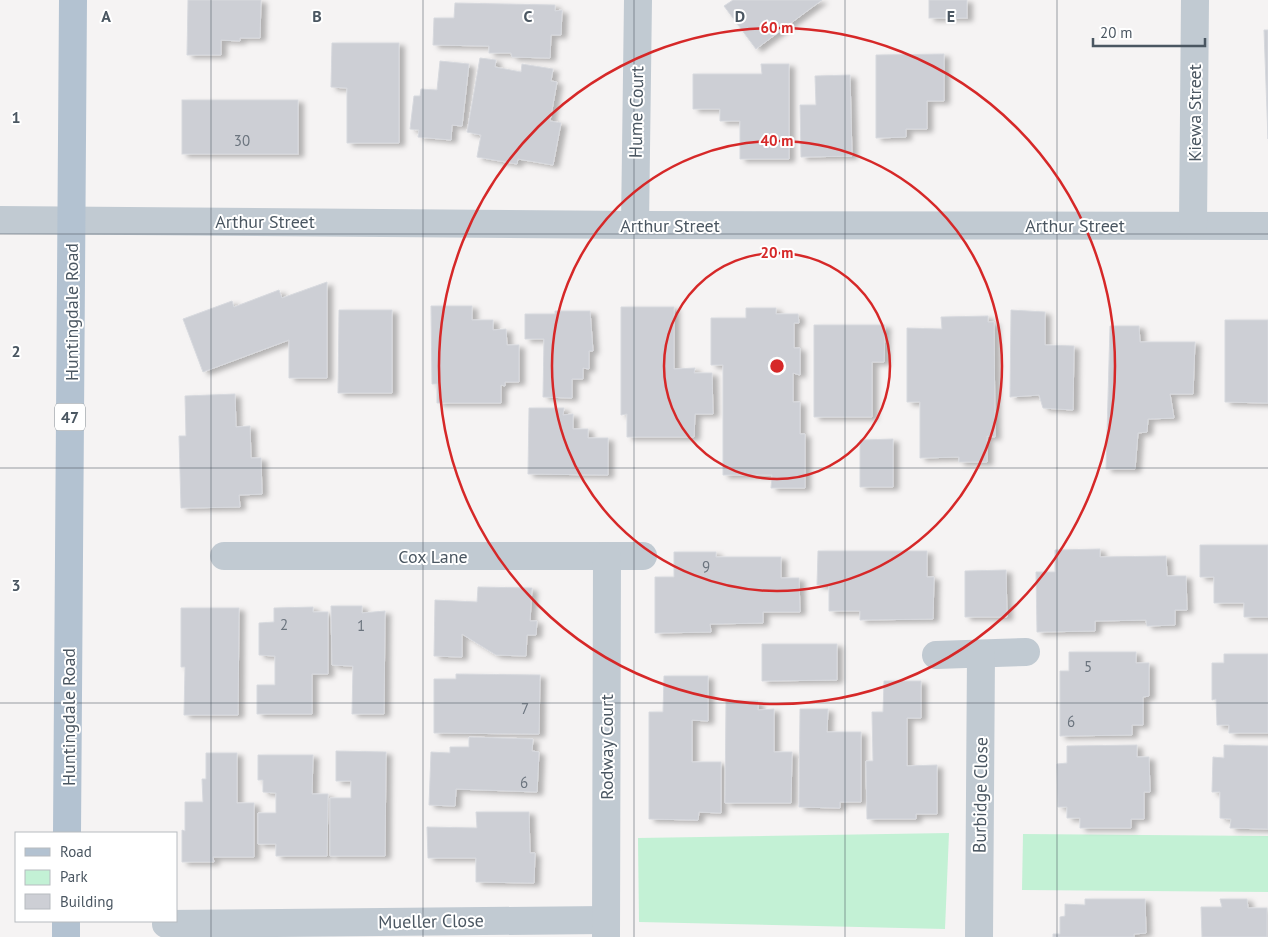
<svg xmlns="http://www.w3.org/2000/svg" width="1268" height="937" font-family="'PT Sans',sans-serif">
  <defs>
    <filter id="shadow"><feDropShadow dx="5.5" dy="3" stdDeviation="2.5" flood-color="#0004"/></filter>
  </defs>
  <rect width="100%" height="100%" fill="#f5f3f3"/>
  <g fill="#c3f1d5">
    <polygon points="949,833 945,929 639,922 638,838"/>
    <polygon points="1023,834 1268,836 1268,892 1022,890"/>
  </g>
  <g fill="#cdcfd5" stroke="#d7d9de" filter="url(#shadow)">
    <polygon points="188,0 261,0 260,38 240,38 240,41 221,40 221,55 187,55"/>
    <polygon points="733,0 822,0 756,49 724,6"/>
    <rect x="929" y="0" width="38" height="18"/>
    <polygon points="455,3 555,5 555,11 562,10 561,35 551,35 550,58 512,57 511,53 489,53 489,46 433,45 434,18 454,18"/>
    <polygon points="1264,30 1268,30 1268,139"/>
    <polygon points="332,43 399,43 399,143 347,143 347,88 331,87"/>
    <polygon points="944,54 944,101 927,101 927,129 906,129 906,137 876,138 876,55"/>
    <polygon points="480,58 496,60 495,67 521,72 522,64 553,69 551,81 557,82 550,121 561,123 553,165 518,159 517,164 477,157 481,135 467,132"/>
    <polygon points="440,61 469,64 462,126 452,125 451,140 418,137 419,130 410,129 414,96 420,96 421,89 437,90"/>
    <polygon points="761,64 789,64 789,159 740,159 740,121 720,121 720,109 693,109 693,74 762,74"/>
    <polygon points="850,75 852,156 801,157 800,105 816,105 815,76"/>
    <rect x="182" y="100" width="116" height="54"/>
    <polygon points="327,282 327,378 289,378 289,340 203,372 183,319 232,301 234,307 279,290 282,298"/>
    <polygon points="431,306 472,306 472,320 493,320 493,330 506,329 507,345 519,345 519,382 505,382 505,386 501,385 501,403 437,403 437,384 432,384"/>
    <polygon points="621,307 674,307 674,369 695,368 694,373 712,373 713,414 695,414 694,437 627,437 627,414 621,415"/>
    <polygon points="746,308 776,308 776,314 798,314 799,323 794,323 794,348 800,348 800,375 793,373 793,402 800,402 800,434 805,434 805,488 771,488 772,475 723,475 723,365 711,365 711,318 746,318"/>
    <polygon points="339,310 392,310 392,393 338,393"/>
    <polygon points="1011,310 1045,312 1045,345 1074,346 1073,410 1043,408 1039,395 1010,397"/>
    <polygon points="555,311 590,311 593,351 589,351 589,369 583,368 583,379 572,379 572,398 543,397 544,339 525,339 525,314 555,314"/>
    <polygon points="988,316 988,322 994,322 995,437 987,436 987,462 959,462 959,457 920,458 920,402 907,402 907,328 942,329 941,317"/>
    <polygon points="1225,320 1268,320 1268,403 1225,402"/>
    <polygon points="814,325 885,325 884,362 872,362 872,417 814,417"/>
    <polygon points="1110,326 1139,326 1140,342 1195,342 1193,394 1170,394 1174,418 1148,419 1147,432 1138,433 1135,469 1106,469"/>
    <polygon points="235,394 236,427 250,426 251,458 261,458 262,494 239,495 240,507 181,508 179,436 186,436 185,396"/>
    <polygon points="529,408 564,408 563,415 573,414 573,429 588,429 588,438 608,438 608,475 528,474"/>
    <polygon points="893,439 893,487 860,487 860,440"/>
    <polygon points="1200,545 1268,545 1268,617 1244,617 1244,603 1214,603 1214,577 1200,577"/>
    <polygon points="1100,549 1100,557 1166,556 1167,576 1186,576 1187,610 1175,610 1175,625 1147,626 1146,620 1095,621 1095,631 1037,632 1036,572 1055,572 1055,550"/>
    <polygon points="818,551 927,551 927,577 934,577 933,619 860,620 860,611 829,611 829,585 817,585"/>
    <polygon points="674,552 716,552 716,557 781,557 781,578 799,578 800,612 763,612 763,623 710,624 711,632 655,633 655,577 674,577"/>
    <polygon points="1006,570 1007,617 965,617 965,571"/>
    <polygon points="478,587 532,588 530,621 537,621 536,635 527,635 526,656 496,655 462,634 462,657 434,656 435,600 477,602"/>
    <polygon points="331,606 362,606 362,613 385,611 384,714 352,714 353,666 332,665"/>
    <polygon points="313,607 313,612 328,612 328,674 312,674 312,714 257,714 257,685 275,685 275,656 259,655 259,623 274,622 274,608"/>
    <polygon points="181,608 239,608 238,715 184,715 185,667 181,667"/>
    <polygon points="762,644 837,644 837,680 762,681"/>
    <polygon points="1069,652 1136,652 1136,663 1149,663 1149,696 1143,697 1143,725 1132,725 1132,735 1060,736 1060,671 1069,671"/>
    <polygon points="1224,654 1268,654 1268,733 1229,733 1229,725 1217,725 1216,699 1212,700 1212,663 1224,663"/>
    <polygon points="456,674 540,675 539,734 434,733 434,679 456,679"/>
    <polygon points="664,676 708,676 708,721 692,720 692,762 721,762 721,813 699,812 698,820 649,819 649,712 663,712"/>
    <polygon points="884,681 921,681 921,718 907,718 907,766 937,765 937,814 916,814 916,819 867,819 866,761 873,761 872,712 883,712"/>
    <polygon points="726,701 758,701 758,710 774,709 774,752 792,752 791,803 725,803"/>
    <polygon points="800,709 828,709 827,732 861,732 861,802 840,802 840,808 799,807"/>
    <polygon points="469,737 533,739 532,751 539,752 537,792 456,789 455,806 429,805 431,752 450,753 450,747 469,747"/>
    <polygon points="1137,745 1137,757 1149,757 1150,792 1144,792 1144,819 1131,819 1131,828 1080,828 1080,818 1067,818 1067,807 1058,807 1057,764 1067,763 1067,746"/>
    <polygon points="1224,745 1268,746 1268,829 1230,828 1231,819 1220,818 1220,792 1212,792 1213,757 1224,758"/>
    <polygon points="336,751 386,752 385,856 330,856 330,798 351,798 351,781 336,781"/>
    <polygon points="206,753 237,753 237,803 254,803 254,857 213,857 214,862 182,862 182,830 185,831 185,802 203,802 202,779 206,779"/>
    <polygon points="258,755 313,755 312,794 328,794 327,856 276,856 276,844 258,844 258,813 276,813 276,793 263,792 263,780 258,780"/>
    <polygon points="476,812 529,812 530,853 535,853 534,883 476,882 476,858 428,858 427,827 477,828"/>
    <polygon points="1085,899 1145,899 1146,933 1134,934 1134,937 1053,937 1053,934 1060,934 1060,917 1065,916 1065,904 1085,905"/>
    <polygon points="1220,899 1247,899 1248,908 1267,908 1267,937 1202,937 1201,907 1222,907"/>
  </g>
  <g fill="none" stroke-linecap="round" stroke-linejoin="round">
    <g stroke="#c1cad2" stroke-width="28">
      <polyline points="0,220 635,225 1268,226"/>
      <polyline points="635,225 638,0"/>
      <polyline points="1193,225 1195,0"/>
      <polyline points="224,556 643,556"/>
      <polyline points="936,655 1026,652"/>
      <polyline points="166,924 605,920"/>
      <polyline points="606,937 607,556"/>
      <polyline points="979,937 981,654"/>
    </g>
    <g stroke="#b3c2d1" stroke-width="28">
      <polyline points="67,833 73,0"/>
      <polyline points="66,921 66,937"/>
    </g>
  </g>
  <path fill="none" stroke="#4a5661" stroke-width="1" stroke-opacity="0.55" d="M211 0V937M423 0V937M634 0V937M845 0V937M1057 0V937M0 234H1268M0 468H1268M0 703H1268"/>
  <g fill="none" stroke="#d62828" stroke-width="2.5">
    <circle cx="777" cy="366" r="113"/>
    <circle cx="777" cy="366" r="225"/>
    <circle cx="777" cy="366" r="338"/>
  </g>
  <g text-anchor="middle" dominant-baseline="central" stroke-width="4" stroke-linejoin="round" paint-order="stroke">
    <g font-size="15" fill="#6b747e">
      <text x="242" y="140">30</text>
      <text x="706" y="566">9</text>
      <text x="284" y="624">2</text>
      <text x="361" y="625">1</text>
      <text x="1088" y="666">5</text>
      <text x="525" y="708">7</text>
      <text x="1071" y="721">6</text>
      <text x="524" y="782">6</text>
    </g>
    <rect fill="#fff" stroke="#808990" stroke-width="1" x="55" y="403.5" width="30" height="27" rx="4"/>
    <g font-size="16" font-weight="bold" fill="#4a5661">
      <text x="70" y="417">47</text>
    </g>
    <g font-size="18" fill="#4a5661" stroke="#fff">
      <text transform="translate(636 112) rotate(-89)">Hume Court</text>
      <text transform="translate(1194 113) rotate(-90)">Kiewa Street</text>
      <text x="265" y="221">Arthur Street</text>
      <text x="670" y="225">Arthur Street</text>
      <text x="1075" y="225">Arthur Street</text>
      <text transform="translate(71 312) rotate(-90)">Huntingdale Road</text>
      <text x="433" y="556">Cox Lane</text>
      <text transform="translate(68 717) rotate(-90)">Huntingdale Road</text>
      <text transform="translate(606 747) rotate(-90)">Rodway Court</text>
      <text transform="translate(980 795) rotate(-89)">Burbidge Close</text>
      <text transform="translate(431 921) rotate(-1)">Mueller Close</text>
    </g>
  </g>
  <g font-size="16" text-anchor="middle" font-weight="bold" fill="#4a5661" stroke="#fff" stroke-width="4" stroke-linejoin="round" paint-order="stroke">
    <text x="106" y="22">A</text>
    <text x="317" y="22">B</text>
    <text x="528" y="22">C</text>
    <text x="740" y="22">D</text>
    <text x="951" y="22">E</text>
    <text x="16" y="123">1</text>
    <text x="16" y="357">2</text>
    <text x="16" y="591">3</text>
  </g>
  <circle cx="777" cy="366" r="8" fill="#d62828" stroke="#fff" stroke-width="2.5"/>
  <g font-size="15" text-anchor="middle" font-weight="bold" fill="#d62828" stroke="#fff" stroke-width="4" stroke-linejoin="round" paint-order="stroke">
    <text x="777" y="33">60 m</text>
    <text x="777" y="146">40 m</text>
    <text x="777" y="258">20 m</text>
  </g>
  <rect x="15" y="832" width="162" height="90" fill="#ffffff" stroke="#b7bbc0"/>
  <rect x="25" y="848" width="25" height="8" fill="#b3c2d1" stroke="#b7bbc0"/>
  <text x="60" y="857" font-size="15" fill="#4a5661">Road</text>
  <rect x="25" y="870" width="25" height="15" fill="#c3f1d5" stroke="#b7bbc0"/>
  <text x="60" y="882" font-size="15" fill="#4a5661">Park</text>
  <rect x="25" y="894" width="25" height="15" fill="#cdcfd5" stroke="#b7bbc0"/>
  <text x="60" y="907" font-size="15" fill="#4a5661">Building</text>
  <path d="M1093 38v8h112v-8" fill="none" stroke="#4a5661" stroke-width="2.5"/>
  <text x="1100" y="38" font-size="15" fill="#4a5661" stroke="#ffffff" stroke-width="4" paint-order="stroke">20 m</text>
</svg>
